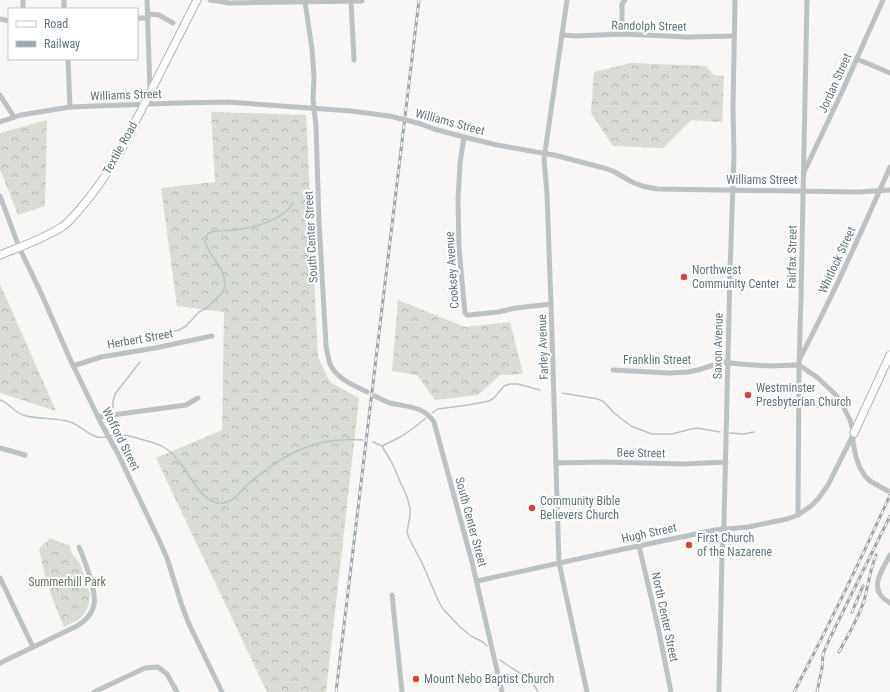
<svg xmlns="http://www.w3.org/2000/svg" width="890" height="692" font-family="'Roboto Condensed',sans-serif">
  <defs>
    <pattern id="forest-crowns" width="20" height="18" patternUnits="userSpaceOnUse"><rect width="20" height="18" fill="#d8dcd4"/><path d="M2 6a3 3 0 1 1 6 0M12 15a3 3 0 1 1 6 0" fill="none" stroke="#b3b7b1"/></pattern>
  </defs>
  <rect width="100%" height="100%" fill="#f8f7f5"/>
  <g fill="url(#forest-crowns)">
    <polygon points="631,63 706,66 714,75 724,76 722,122 691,120 663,148 613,146 591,113 594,72"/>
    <polygon points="211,112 306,115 318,357 330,382 359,398 326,692 267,692 156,458 222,430 224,312 177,306 161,188 215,182"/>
    <polygon points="47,120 45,206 18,215 0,169 0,133"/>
    <polygon points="0,284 56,411 0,393"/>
    <polygon points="398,300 465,327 510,322 523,374 500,375 478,395 435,400 417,375 392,371"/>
    <path d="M50 538 70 546 71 553 80 563 90 594 89 604 84 614 78 620 64 627C53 602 44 576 39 549Z"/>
  </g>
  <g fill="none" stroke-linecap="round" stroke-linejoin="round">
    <g stroke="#b7c4c7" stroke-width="1.5">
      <path d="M163 338 168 333 179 330 186 326 199 312 208 307 222 293 225 286 224 278 221 269 209 251 205 243 206 238 208 233C217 230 226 231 235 230 252 228 272 223 285 212 288 210 291 206 293 203"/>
      <polyline points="562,393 598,399 604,402 614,413 631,426 652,434 672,434 691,429 697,428 720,432"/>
      <path d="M0 400C9 403 14 412 23 415 38 420 55 417 70 422 80 425 88 435 97 437 100 438 104 437 106 437"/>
      <polyline points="113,408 113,402 115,394 140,362"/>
      <polyline points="432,413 438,409 468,405 489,401 494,398 504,386 510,384 518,384 540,390"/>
      <polyline points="113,418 117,434"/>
      <polyline points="730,433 744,434 754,432"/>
      <path d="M110 436C120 433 129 436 140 439 148 441 158 443 165 448 171 452 176 457 180 463 191 476 199 498 217 503 221 504 228 502 232 500 237 496 242 490 247 485 262 473 279 459 297 451 318 441 340 438 363 440"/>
      <polyline points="373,442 382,446 402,436 412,429 426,418"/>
      <polyline points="382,446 392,463 407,497 410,508 410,516 407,532 409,538 423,565 438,600 443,609 460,627 471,636 483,642 487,646"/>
      <path d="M500 660C512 670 531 676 538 692"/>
    </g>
    <g stroke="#b1b8bb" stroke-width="9">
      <g id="secondary">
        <path d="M0 255C20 247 43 239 62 227 68 223 74 216 79 210 95 192 109 171 121 150L197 0"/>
        <polyline points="854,433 890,355"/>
      </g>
    </g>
    <g stroke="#bcc2c4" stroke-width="5">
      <polyline points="23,0 23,9"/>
      <polyline points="64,0 64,9"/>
      <polyline points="147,0 150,92"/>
      <polyline points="210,0 229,3 362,1"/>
      <polyline points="567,0 544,159 547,194 551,304 559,563 587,692"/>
      <polyline points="351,1 354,60"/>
      <path d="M305 2 312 49 314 77 313 99 316 126 319 222 326 345C327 351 328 358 330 364 337 379 353 385 367 392"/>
      <polyline points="148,14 159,15 173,23"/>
      <polyline points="137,18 148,18"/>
      <polyline points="0,19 9,21"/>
      <polyline points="622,34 622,4 625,0"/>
      <polyline points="562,35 576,36 622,34 687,37 734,36"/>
      <polyline points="68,59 70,107"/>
      <polyline points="857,59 890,73"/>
      <polyline points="0,95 14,117"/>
      <polyline points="0,122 21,115 70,107 178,103 227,102 351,111 389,116"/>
      <polyline points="421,124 434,129 464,137 497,145 554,155 604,168 613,171 632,182 642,186 657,189 721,190 858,192 890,190"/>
      <polyline points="464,137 460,163 458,200 459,249 465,313 467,315 469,315 498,312 516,308 551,304"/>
      <polyline points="804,172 841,94 883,0"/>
      <polyline points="0,196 19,247 41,293 70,359 101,423 118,454 160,542 167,558 182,606 189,624 222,692"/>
      <path d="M800 358C833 296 862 231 890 167"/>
      <polyline points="73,366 101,357 155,348 212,336"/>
      <polyline points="613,370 669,373 688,372 698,370 723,362 739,364 769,366 796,365 802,367 818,378 836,395 841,402 850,420 853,430 853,442 856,457 860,468 865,476 870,481 888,491"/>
      <path d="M375 396C380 399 385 401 390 403 407 407 424 406 434 422L472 562 502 692"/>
      <polyline points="98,417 186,405 198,398"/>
      <polyline points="0,448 25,455"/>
      <polyline points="556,463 603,462 684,464 726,462"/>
      <polyline points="798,515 799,366 801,297 807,0"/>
      <polyline points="639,546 658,627 671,692"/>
      <path d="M890 555C885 565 872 583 880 594 882 598 886 600 890 603"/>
      <polyline points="0,578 33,647"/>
      <polyline points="477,581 619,550 715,530 748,527 787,519 798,515 811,506 818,499 828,485 854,433"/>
      <polyline points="392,595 402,692"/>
      <path d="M0 663 77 626C100 612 96 596 89 574 86 565 83 556 79 547"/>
      <polyline points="94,692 145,668 158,667 167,674 177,692"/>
      <polyline points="719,692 722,555 724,523 730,272 734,155 733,107 735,0"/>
    </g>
    <use href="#secondary" stroke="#fff" stroke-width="7"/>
    <g stroke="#9fa7ab" stroke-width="3">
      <g id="rail">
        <polyline points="852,612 863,586"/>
        <path d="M839 652C848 635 858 619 864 601 868 586 870 570 876 555"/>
        <polyline points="336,692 419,0"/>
        <path d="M794 692C828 627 860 562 890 495"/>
        <polyline points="817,692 822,668 823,654 830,638 890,516"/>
      </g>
    </g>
    <use href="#rail" stroke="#fff" stroke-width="1.5" stroke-dasharray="4.5" stroke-linecap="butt"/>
    <polyline stroke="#bcc2c4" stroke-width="5" points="389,116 402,119 421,124"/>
  </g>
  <g fill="#d74735" stroke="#fff" stroke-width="1.5">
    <circle cx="684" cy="277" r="4"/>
    <circle cx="748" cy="395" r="4"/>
    <circle cx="532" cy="508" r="4"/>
    <circle cx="689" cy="545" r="4"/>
    <circle cx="416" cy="679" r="4"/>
  </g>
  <g text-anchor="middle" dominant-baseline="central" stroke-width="4" stroke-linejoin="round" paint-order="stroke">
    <g font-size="12" fill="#65767e" stroke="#fff">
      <text transform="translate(649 26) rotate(1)">Randolph Street</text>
      <text transform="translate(835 83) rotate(-66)">Jordan Street</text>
      <text transform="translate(126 95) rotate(-2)">Williams Street</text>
      <text transform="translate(450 122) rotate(15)">Williams Street</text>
      <text transform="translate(120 148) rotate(-61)">Textile Road</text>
      <text x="762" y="180">Williams Street</text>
      <text transform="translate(311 237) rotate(-93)">South Center Street</text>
      <text transform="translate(792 257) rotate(-89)">Fairfax Street</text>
      <text transform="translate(837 260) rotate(-65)">Whitlock Street</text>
      <text transform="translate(452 270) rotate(-94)">Cooksey Avenue</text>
      <text transform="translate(140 339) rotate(-10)">Herbert Street</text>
      <text transform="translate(718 346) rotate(-89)">Saxon Avenue</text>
      <text transform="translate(543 347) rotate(-92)">Farley Avenue</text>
      <text x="657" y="360">Franklin Street</text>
      <text transform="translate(121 439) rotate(63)">Wofford Street</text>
      <text transform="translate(641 453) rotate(1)">Bee Street</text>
      <text transform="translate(471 522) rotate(75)">South Center Street</text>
      <text transform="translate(649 533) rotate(-12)">Hugh Street</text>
      <text transform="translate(665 617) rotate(78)">North Center Street</text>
    </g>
    <g font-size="12" fill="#65767e" stroke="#fff" text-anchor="start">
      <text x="692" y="270">Northwest<tspan x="692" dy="14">Community Center</tspan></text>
      <text x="756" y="388">Westminster<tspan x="756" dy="14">Presbyterian Church</tspan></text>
      <text x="540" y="501">Community Bible<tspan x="540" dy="14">Believers Church</tspan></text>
      <text x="697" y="538">First Church<tspan x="697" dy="14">of the Nazarene</tspan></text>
      <text x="424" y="679">Mount Nebo Baptist Church</text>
    </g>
    <g font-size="12" fill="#697663" stroke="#fff">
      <text x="67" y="582">Summerhill Park</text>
    </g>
  </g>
  <rect x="8" y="8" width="130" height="52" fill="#ffffff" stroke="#c1c8cb"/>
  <rect x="16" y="21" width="20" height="6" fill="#ffffff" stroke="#c1c8cb"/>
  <text x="44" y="28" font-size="12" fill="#65767e">Road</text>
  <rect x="16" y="41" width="20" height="6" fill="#9fa7ab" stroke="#c1c8cb"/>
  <text x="44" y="48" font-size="12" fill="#65767e">Railway</text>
</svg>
